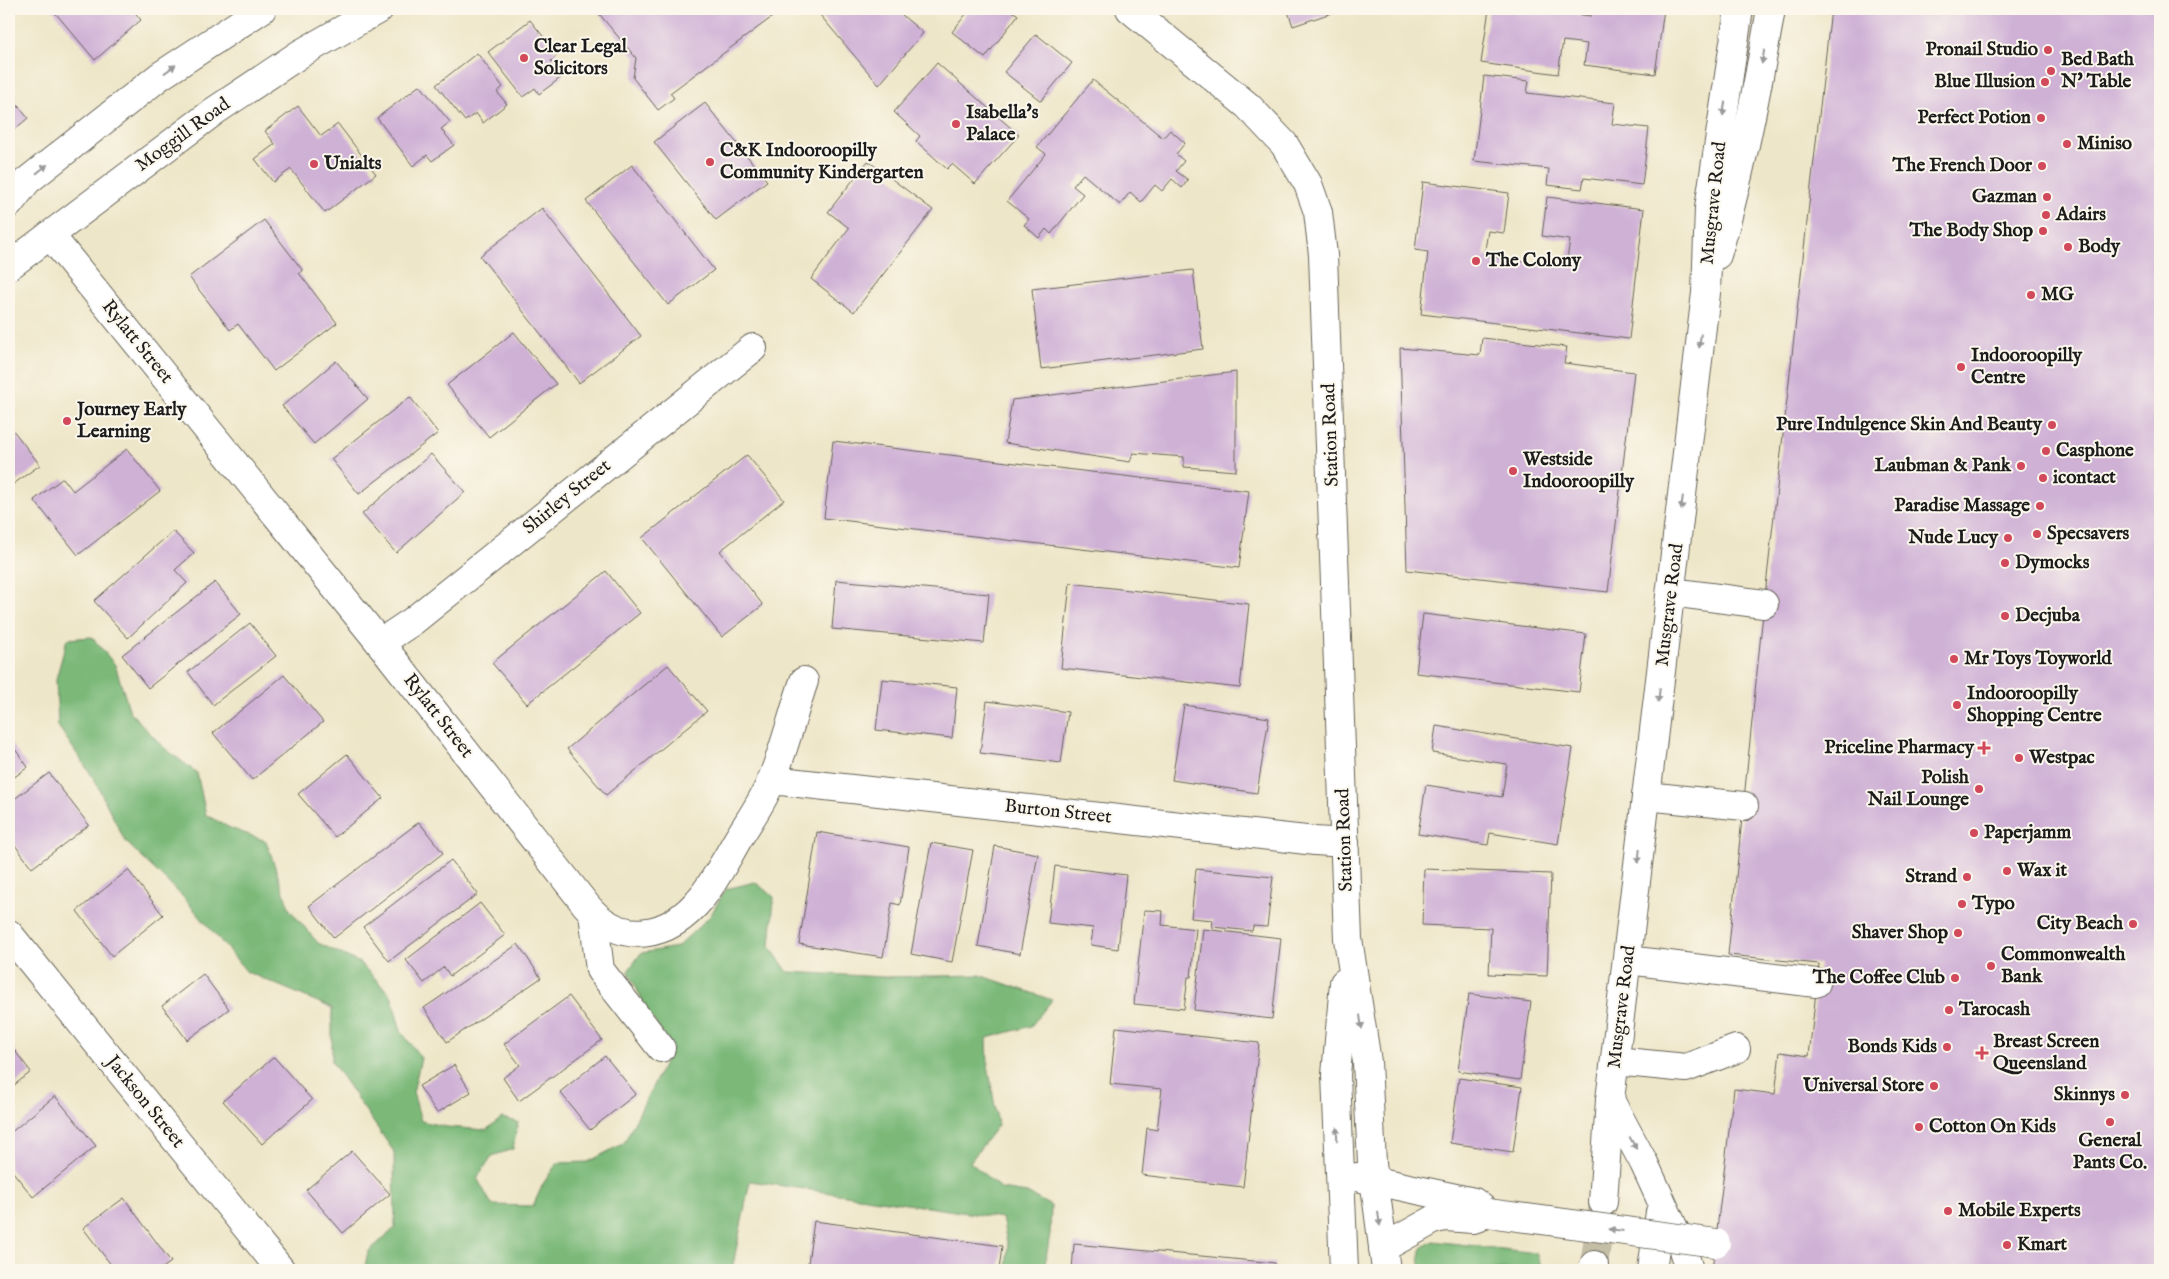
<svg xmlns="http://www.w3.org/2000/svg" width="2169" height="1279" font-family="'IM FELL English',serif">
  <rect width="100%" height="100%" fill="#fbf7ec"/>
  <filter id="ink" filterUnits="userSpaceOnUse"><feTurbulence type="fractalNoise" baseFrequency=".02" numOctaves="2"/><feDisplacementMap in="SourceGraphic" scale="10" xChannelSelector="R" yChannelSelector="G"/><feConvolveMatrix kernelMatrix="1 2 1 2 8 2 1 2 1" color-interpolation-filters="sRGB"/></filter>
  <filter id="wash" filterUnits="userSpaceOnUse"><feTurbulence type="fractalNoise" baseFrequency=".0096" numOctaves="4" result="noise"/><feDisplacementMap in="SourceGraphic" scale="20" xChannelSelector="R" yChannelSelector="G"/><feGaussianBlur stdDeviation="1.12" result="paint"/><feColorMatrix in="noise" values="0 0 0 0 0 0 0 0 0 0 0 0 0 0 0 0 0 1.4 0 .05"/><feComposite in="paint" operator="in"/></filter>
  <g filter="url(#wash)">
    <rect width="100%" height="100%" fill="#eee6c8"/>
    <g fill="#7cb979" stroke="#4c6a4a">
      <polygon points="92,637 115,665 130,712 163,747 197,773 206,815 230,828 266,841 290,910 318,943 360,963 391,995 401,1031 421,1058 413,1092 421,1121 447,1127 486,1130 502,1118 518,1122 513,1149 492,1156 477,1178 492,1205 533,1206 543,1184 557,1163 588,1162 624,1143 672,1048 647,1010 628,971 641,953 677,947 710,916 726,889 755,882 774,897 770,947 788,972 884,977 980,975 1052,1000 1031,1026 987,1038 988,1065 998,1125 970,1162 1001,1189 1027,1193 1051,1206 1050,1234 1044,1270 1006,1270 1008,1247 1002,1218 750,1181 732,1270 364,1270 368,1252 395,1228 394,1152 332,1062 332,1008 247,972 184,898 125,841 94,779 58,726 56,679 67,639"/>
      <polygon points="1433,1241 1536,1253 1541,1265 1540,1270 1421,1270 1419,1257 1422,1248"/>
    </g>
    <g id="blocks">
      <g fill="#cfb1d6">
        <polygon points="52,9 132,9 141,20 95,60"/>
        <polygon points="595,9 783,9 670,93 674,98 658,110 633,78 636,58"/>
        <polygon points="815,9 895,9 923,33 879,85"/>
        <polygon points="970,9 1009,9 1018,15 985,58 952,32"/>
        <polygon points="1287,9 1343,9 1293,26"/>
        <polygon points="1489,9 1560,9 1559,12 1591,16 1592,9 1664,9 1655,74 1584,65 1587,44 1563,41 1558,74 1481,63"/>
        <polygon points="1831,9 2160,9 2160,1270 1712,1270 1734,1089 1775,1094 1780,1052 1809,1056 1819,964 1728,955 1764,604"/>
        <polygon points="530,20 558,55 551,61 563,76 539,94 535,88 523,97 488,52"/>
        <polygon points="1036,34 1072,63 1041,101 1004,72"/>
        <polygon points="477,53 503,87 497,92 507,104 483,123 476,113 465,121 436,85"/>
        <polygon points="937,63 1019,135 975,184 952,164 947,169 916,141 920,136 894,112"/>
        <polygon points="1484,76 1529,81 1527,93 1615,103 1612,124 1649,128 1642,185 1584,178 1582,189 1547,185 1549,169 1474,161"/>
        <polygon points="1093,80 1163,138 1170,130 1185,143 1176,154 1184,161 1176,171 1188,180 1182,188 1172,179 1162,191 1155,185 1141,202 1130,192 1120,205 1083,174 1073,186 1083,194 1051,234 1046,229 1039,238 1024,225 1029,219 1007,201 1046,154 1037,147"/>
        <polygon points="420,85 450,122 441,129 454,145 432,161 427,155 413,166 377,118"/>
        <polygon points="9,95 28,118 9,134"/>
        <polygon points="705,103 767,181 716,220 654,142"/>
        <polygon points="298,106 321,136 338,124 376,174 325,213 291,169 273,182 255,159 275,144 265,131"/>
        <polygon points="868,161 933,210 854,312 811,279 849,228 828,212"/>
        <polygon points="632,165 714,270 668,305 586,201"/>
        <polygon points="1423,182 1509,193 1504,233 1488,231 1484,256 1566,266 1570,240 1542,236 1547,197 1644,209 1629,339 1421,314 1428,252 1415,250"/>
        <polygon points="542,208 641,336 579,383 480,256"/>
        <polygon points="264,220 303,271 299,273 337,323 274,371 238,324 230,330 189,277"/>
        <polygon points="1193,270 1203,349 1041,369 1032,289"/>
        <polygon points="514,332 556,384 489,437 447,385"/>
        <polygon points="1482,338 1567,347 1564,363 1634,372 1608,592 1407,570 1400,348 1480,355"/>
        <polygon points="336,361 368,399 314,444 282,406"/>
        <polygon points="1236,372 1236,471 1184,467 1184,457 1133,453 1130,462 1005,443 1012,400"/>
        <polygon points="410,397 438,433 359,494 331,459"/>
        <polygon points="9,425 40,465 12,485 9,481"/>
        <polygon points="833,441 1249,491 1239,568 824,518"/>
        <polygon points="127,449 160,491 78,555 34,500 63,478 73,491"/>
        <polygon points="431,454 465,492 396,553 362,514"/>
        <polygon points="747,455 784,500 720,551 763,605 722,637 642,538"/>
        <polygon points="173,531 194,553 175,570 187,583 128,638 94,601"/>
        <polygon points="606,571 640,613 527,704 492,663"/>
        <polygon points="836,580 989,594 984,643 832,629"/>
        <polygon points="215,582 241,614 148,688 122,655"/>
        <polygon points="1070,583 1249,604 1240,688 1061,668"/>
        <polygon points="1423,614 1586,634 1579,692 1416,673"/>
        <polygon points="250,623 276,656 213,705 188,672"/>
        <polygon points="668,665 707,711 606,795 567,749"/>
        <polygon points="284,675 323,722 252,780 213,733"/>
        <polygon points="882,679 957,687 952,738 876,730"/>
        <polygon points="987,701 1068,712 1061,763 980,753"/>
        <polygon points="1184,705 1269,718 1257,793 1172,780"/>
        <polygon points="1436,726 1573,748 1558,844 1490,833 1488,845 1418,834 1426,785 1502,797 1507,764 1432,753"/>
        <polygon points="9,741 28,767 9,781"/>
        <polygon points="347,754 383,798 335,837 298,794"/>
        <polygon points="49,773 89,825 32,868 9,837 9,803"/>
        <polygon points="419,822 443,853 334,938 309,906"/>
        <polygon points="817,832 909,847 900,905 892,903 883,957 799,944"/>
        <polygon points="931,843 973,850 952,962 911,954"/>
        <polygon points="995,846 1038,854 1020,954 978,946"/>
        <polygon points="451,860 478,894 389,961 363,927"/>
        <polygon points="1055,866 1126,875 1118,949 1091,945 1093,928 1048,923"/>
        <polygon points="1196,869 1273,877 1267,927 1253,926 1252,931 1212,927 1213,920 1191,918"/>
        <polygon points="1424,869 1551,874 1547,976 1489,974 1491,928 1422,925"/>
        <polygon points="128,870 163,915 112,956 77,911"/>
        <polygon points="480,903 505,935 450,976 444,967 424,983 406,960"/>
        <polygon points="1144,910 1163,911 1162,925 1196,929 1191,977 1188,977 1184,1009 1134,1004"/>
        <polygon points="1203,929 1281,938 1272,1019 1194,1010"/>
        <polygon points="518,944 541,978 447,1042 424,1008"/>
        <polygon points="203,974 229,1009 187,1040 162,1006"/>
        <polygon points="1469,994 1531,1002 1520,1080 1458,1071"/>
        <polygon points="569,996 602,1040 519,1101 503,1078 520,1065 504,1044"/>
        <polygon points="1116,1027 1259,1043 1243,1187 1142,1175 1147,1128 1157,1130 1162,1089 1110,1084"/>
        <polygon points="9,1043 31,1072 9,1089"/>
        <polygon points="605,1056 636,1094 590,1130 560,1092"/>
        <polygon points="274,1057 312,1100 262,1144 223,1101"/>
        <polygon points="454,1065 471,1092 437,1113 419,1086"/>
        <polygon points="1459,1078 1522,1087 1513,1152 1450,1143"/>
        <polygon points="55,1096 96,1146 33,1197 9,1167 9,1134"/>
        <polygon points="352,1151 390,1194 343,1233 306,1190"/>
        <polygon points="124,1198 171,1262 160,1270 115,1270 83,1228"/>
        <polygon points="814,1221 1002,1246 999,1270 807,1270"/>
        <polygon points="1074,1244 1275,1263 1275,1270 1072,1270"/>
      </g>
    </g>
  </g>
  <g filter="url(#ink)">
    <use href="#blocks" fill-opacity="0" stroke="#666358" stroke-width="1"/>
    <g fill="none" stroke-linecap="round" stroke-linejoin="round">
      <polyline stroke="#c4bea6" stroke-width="28" stroke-dasharray="28 14" stroke-linecap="butt" points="1594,1265 1603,1203"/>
      <g stroke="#666358" stroke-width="30">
        <g id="minor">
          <polyline points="1130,9 1248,106 1284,144 1308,184 1318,212 1323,255 1348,939 1367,1062 1372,1163 1386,1270"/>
          <polyline points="9,204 27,181 160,76 262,9"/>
          <path d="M50 235 380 643 586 905C621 948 669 938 702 897 716 879 727 858 738 839 750 819 764 800 772 779 785 747 793 713 804 681"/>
          <path d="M1717 255C1741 175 1757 92 1771 9"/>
          <polyline points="1671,592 1764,604"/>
          <polyline points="380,643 413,621 753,348"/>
          <polyline points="772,780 1315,841 1345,843"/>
          <polyline points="1646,796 1744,806"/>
          <polyline points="593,913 600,970 661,1048"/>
          <polyline points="9,934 281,1270"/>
          <polyline points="1628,960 1816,983"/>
          <polyline points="1615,1061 1686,1068 1736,1049"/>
          <polyline points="1610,1100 1644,1163 1682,1246 1689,1270"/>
          <polyline points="1357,1177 1474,1202 1488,1213"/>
          <polyline points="1603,1202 1610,1100 1706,293 1709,208 1739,9"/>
          <polyline points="1383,1248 1435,1219 1446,1217 1473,1219 1487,1214"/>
          <polyline points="1344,1270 1336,1075 1344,983"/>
          <polyline points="1593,1270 1594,1265"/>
          <polyline points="1652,1270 1660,1212"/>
        </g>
      </g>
      <g stroke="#666358" stroke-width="30">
        <polyline id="highway" points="9,266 216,110 300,54 379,9"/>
      </g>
      <use href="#minor" stroke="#fff" stroke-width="28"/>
      <use href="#highway" stroke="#fff" stroke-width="28"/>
      <g stroke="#666358" stroke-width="30" stroke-linecap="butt">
        <polyline id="minor-bridge" points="1488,1213 1716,1243"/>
      </g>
      <use href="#minor-bridge" stroke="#fff" stroke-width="28"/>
    </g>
    <defs><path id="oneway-solid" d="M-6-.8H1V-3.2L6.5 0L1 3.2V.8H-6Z" transform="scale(1.25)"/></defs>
    <g fill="#999">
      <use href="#oneway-solid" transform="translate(1763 57) rotate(100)"/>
      <use href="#oneway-solid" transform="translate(170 69) rotate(-36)"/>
      <use href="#oneway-solid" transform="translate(1724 109) rotate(99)"/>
      <use href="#oneway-solid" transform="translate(42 169) rotate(-38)"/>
      <use href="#oneway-solid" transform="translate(1700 341) rotate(97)"/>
      <use href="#oneway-solid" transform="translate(1682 503) rotate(97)"/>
      <use href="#oneway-solid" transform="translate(1659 695) rotate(97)"/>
      <use href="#oneway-solid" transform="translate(1639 856) rotate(96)"/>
      <use href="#oneway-solid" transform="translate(1361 1022) rotate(82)"/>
      <use href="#oneway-solid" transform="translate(1337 1134) rotate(-91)"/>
      <use href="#oneway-solid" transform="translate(1633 1143) rotate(61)"/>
      <use href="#oneway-solid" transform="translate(1379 1219) rotate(82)"/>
      <use href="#oneway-solid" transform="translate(1616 1230) rotate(-173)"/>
    </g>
  </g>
  <g fill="#d1495b" stroke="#fbf7ec" stroke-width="2">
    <circle cx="2048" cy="50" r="5"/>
    <circle cx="524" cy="58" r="5"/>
    <circle cx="2051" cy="71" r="5"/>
    <circle cx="2045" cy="82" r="5"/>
    <circle cx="2041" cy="118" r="5"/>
    <circle cx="956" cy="124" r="5"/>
    <circle cx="2067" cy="144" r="5"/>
    <circle cx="710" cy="162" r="5"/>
    <circle cx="314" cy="164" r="5"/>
    <circle cx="2042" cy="166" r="5"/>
    <circle cx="2047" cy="197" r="5"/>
    <circle cx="2046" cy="215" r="5"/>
    <circle cx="2043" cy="231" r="5"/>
    <circle cx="2068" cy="247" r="5"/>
    <circle cx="1476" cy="261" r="5"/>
    <circle cx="2031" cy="295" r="5"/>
    <circle cx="1961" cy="367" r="5"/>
    <circle cx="67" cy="421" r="5"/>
    <circle cx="2052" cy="425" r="5"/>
    <circle cx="2046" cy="451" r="5"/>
    <circle cx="2021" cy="466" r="5"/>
    <circle cx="1513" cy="471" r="5"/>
    <circle cx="2043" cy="478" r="5"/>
    <circle cx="2040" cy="506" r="5"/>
    <circle cx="2037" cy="534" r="5"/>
    <circle cx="2008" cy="538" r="5"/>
    <circle cx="2005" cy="563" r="5"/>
    <circle cx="2005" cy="616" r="5"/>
    <circle cx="1954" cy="659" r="5"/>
    <circle cx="1957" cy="705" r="5"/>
    <path d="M1981.5 740.5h5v5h5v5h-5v5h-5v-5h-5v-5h5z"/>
    <circle cx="2019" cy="758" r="5"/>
    <circle cx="1979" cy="789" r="5"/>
    <circle cx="1974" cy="833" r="5"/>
    <circle cx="2007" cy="871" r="5"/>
    <circle cx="1967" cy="877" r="5"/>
    <circle cx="1962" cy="904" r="5"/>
    <circle cx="2133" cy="924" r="5"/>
    <circle cx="1958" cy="933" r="5"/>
    <circle cx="1991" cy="966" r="5"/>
    <circle cx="1955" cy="978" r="5"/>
    <circle cx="1949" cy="1010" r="5"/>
    <circle cx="1947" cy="1047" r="5"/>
    <path d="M1979.5 1045.5h5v5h5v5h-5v5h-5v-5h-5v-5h5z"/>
    <circle cx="1934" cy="1086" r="5"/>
    <circle cx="2125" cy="1095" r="5"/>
    <circle cx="2110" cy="1122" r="5"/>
    <circle cx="1919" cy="1127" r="5"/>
    <circle cx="1948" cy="1211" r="5"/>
    <circle cx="2007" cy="1245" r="5"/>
  </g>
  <g text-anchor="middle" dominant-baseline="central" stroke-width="4" stroke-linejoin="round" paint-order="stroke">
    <g font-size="19" font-weight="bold" fill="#1c1c1c" stroke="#fbf7ec" text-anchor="start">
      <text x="534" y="47">Clear Legal<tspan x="534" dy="22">Solicitors</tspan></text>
      <text x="2038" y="50" text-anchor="end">Pronail Studio</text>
      <text x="2061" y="60">Bed Bath<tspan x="2061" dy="22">N' Table</tspan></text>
      <text x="2035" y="82" text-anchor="end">Blue Illusion</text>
      <text x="966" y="113">Isabella's<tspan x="966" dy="22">Palace</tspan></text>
      <text x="2031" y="118" text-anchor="end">Perfect Potion</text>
      <text x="2077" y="144">Miniso</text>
      <text x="720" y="151">C&amp;K Indooroopilly<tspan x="720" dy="22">Community Kindergarten</tspan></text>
      <text x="324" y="164">Unialts</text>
      <text x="2032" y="166" text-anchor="end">The French Door</text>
      <text x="2037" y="197" text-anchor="end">Gazman</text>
      <text x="2056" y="215">Adairs</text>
      <text x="2033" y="231" text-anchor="end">The Body Shop</text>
      <text x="2078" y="247">Body</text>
      <text x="1486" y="261">The Colony</text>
      <text x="2041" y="295">MG</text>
      <text x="1971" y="356">Indooroopilly<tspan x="1971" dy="22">Centre</tspan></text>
      <text x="77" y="410">Journey Early<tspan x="77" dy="22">Learning</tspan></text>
      <text x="2042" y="425" text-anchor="end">Pure Indulgence Skin And Beauty</text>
      <text x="2056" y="451">Casphone</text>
      <text x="1523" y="460">Westside<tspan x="1523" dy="22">Indooroopilly</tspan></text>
      <text x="2011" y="466" text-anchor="end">Laubman &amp; Pank</text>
      <text x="2053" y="478">icontact</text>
      <text x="2030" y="506" text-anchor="end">Paradise Massage</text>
      <text x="2047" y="534">Specsavers</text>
      <text x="1998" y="538" text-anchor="end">Nude Lucy</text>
      <text x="2015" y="563">Dymocks</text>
      <text x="2015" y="616">Decjuba</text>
      <text x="1964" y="659">Mr Toys Toyworld</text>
      <text x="1967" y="694">Indooroopilly<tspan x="1967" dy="22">Shopping Centre</tspan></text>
      <text x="1974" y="748" text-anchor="end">Priceline Pharmacy</text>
      <text x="2029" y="758">Westpac</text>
      <text x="1969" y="778" text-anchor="end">Polish<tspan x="1969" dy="22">Nail Lounge</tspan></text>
      <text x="1984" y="833">Paperjamm</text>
      <text x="2017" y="871">Wax it</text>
      <text x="1957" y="877" text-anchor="end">Strand</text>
      <text x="1972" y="904">Typo</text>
      <text x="2123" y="924" text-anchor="end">City Beach</text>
      <text x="1948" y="933" text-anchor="end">Shaver Shop</text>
      <text x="2001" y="955">Commonwealth<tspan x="2001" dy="22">Bank</tspan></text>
      <text x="1945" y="978" text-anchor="end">The Coffee Club</text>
      <text x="1959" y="1010">Tarocash</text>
      <text x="1993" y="1042">Breast Screen<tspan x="1993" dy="22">Queensland</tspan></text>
      <text x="1937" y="1047" text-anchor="end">Bonds Kids</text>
      <text x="1924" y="1086" text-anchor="end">Universal Store</text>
      <text x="2115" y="1095" text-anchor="end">Skinnys</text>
      <text x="1929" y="1127">Cotton On Kids</text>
      <text x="2110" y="1141" text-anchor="middle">General<tspan x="2110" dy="22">Pants Co.</tspan></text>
      <text x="1958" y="1211">Mobile Experts</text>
      <text x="2017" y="1245">Kmart</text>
    </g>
    <g font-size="19" fill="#1c1c1c" stroke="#fbf7ec">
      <text transform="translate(183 135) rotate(-36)">Moggill Road</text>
      <text transform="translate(1714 203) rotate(-84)">Musgrave Road</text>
      <text transform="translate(137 342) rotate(51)">Rylatt Street</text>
      <text transform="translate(1331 435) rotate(-92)">Station Road</text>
      <text transform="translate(567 497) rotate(-39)">Shirley Street</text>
      <text transform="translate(1670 605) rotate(-83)">Musgrave Road</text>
      <text transform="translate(438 716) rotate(52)">Rylatt Street</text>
      <text transform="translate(1058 812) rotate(6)">Burton Street</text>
      <text transform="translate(1345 840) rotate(-92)">Station Road</text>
      <text transform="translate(1622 1007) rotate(-83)">Musgrave Road</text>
      <text transform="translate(145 1102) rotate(51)">Jackson Street</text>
    </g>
  </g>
  <rect width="2169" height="1279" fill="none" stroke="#fbf7ec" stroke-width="30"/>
</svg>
